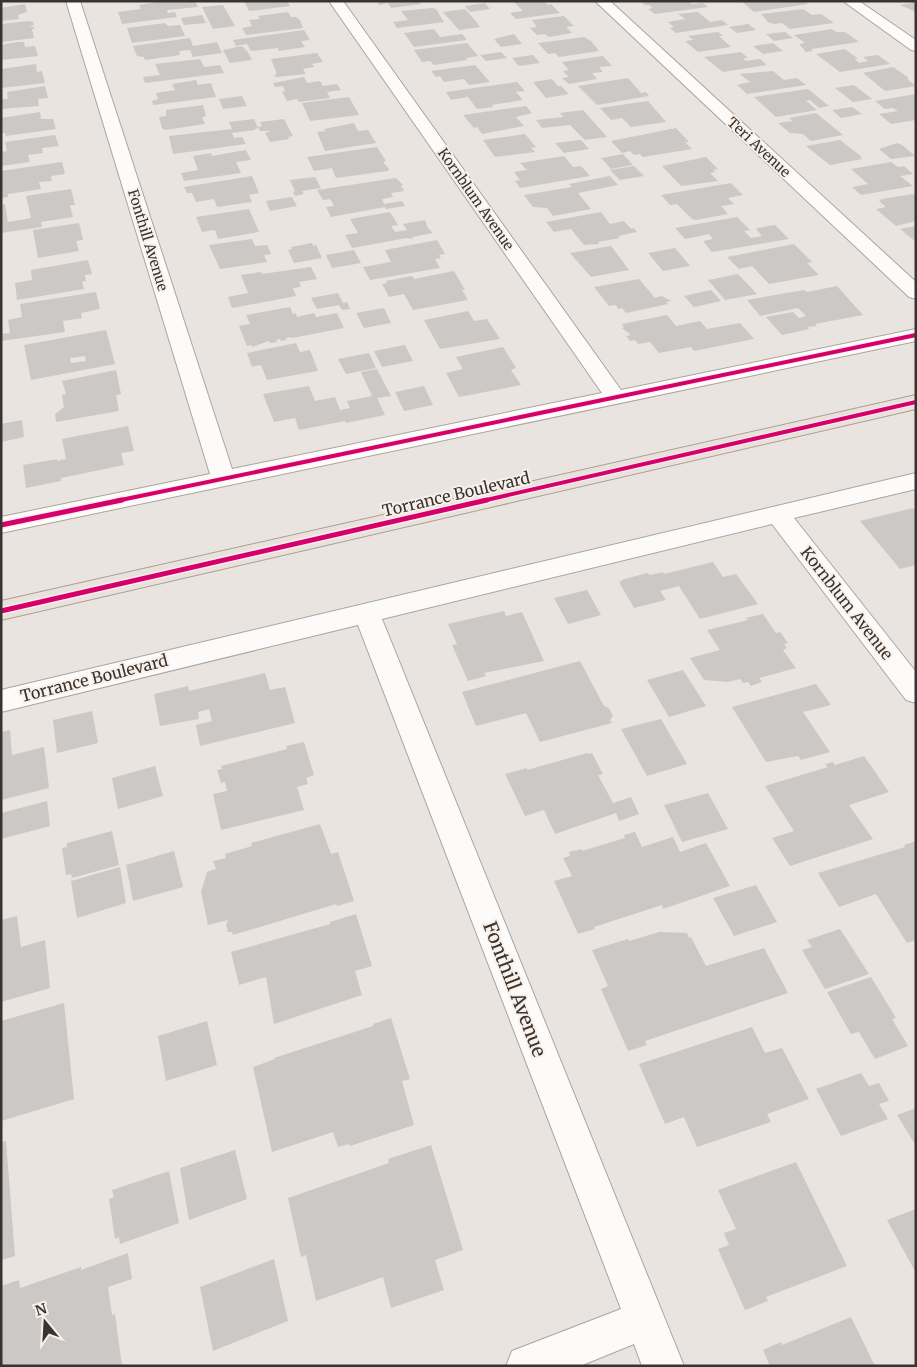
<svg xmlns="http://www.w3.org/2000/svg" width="917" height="1367" font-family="Merriweather,serif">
  <rect width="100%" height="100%" fill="#e9e4e0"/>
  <g fill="#ccc8c5" fill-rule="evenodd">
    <polygon points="195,1 198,7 167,10 168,13 175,12 177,17 122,24 118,12 141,9 139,5 158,2"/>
    <polygon points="244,1 287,1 290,6 249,11"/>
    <polygon points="377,1 419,1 421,4 391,8 388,3 379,5"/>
    <polygon points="521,1 544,1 548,5 551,4 560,13 516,19 510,13 523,11 514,2"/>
    <polygon points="640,1 689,1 692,4 703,3 708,7 655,14 648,9 653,8 649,5 645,5"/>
    <polygon points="741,1 804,1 808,4 754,12"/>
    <polygon points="916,2 916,12 900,5"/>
    <polygon points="485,3 490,9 470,12 465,6"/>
    <polygon points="25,4 27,12 18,15 19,19 1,21 1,8"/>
    <polygon points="223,5 235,26 213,29 202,7"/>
    <polygon points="432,8 436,9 444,22 397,28 393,22 408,20 401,11"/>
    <polygon points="465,9 474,19 480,27 459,30 443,12"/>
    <polygon points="803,9 812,15 821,14 834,23 790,29 782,23 774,24 768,22 761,14"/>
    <polygon points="288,12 291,17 296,17 300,20 303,28 246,35 242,28 252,26 249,20 260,19 258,16"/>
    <polygon points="698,12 710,22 722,20 728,25 676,33 670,28 674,27 668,22 685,19 678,14"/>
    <polygon points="202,15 206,23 184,25 181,18"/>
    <polygon points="564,16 574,26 566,27 572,33 549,37 545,34 537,35 530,28 537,27 532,20"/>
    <polygon points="29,21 33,22 34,25 29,27 34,27 34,29 32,29 34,38 1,42 1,24"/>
    <polygon points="165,23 168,26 180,25 185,36 132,43 127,28"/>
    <polygon points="748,24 756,30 737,33 729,27"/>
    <polygon points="434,29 440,37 462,34 467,40 414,47 404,33"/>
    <polygon points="832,29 836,32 845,32 859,42 811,49 813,51 806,52 799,44 805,43 794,35"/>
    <polygon points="304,30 310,40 301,41 305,47 279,51 278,48 251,51 247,44 236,46 233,40"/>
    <polygon points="718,32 723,36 719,36 731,47 698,52 685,41 693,40 688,36"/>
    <polygon points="785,32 793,38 774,41 766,34"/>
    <polygon points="514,34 522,44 501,47 494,39"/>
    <polygon points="584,37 591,41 599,51 559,57 555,53 548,54 538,43"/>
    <polygon points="190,38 193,46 217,42 222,53 193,57 190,50 179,51 180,55 145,60 144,57 137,56 133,46"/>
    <polygon points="18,42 24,42 25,47 35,46 38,56 1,60 1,45"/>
    <polygon points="467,43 478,56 466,58 467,60 434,65 430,61 422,62 414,50"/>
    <polygon points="773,43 783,51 763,54 753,46"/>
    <polygon points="242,46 248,52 252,60 230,63 223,50"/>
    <polygon points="845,49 858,59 855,59 859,63 868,61 863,57 878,55 890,64 840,72 816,54"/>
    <polygon points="501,52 507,58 486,61 480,55"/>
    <polygon points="741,52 748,58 743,58 746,61 760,59 767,65 723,72 704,57"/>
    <polygon points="317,53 323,62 312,64 314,67 303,69 306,74 276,77 274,75 277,74 271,59"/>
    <polygon points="533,55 540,63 519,66 512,58"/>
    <polygon points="603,56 612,66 599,67 603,72 592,73 597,79 569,84 562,78 569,77 563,71 569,70 562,62"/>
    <polygon points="200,59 204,67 220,65 224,73 145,83 143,77 160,75 155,64"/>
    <polygon points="36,64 37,72 42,71 45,83 1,88 1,78 3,78 1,69"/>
    <polygon points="475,65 490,82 469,85 464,79 444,82 440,76 436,77 431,71"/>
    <polygon points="893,67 909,78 907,79 916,86 885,91 863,73"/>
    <polygon points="773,71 784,80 797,78 806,85 747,94 737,85 750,82 740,74"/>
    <polygon points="304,77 307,83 320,81 323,86 337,84 341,90 327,92 330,98 299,102 297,99 287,101 282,92 285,91 283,86 275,87 273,83"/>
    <polygon points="628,78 641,93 646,92 649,96 597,105 578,86"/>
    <polygon points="552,79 558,86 561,86 569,94 546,98 533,82"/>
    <polygon points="196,80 198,85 211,83 216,97 153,105 152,101 158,99 156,93 175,90 172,84"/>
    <polygon points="517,82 525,91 516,92 523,100 492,105 493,107 477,109 468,97 451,100 446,92"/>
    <polygon points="854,85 872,99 853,102 835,88"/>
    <polygon points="45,86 48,98 38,99 39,106 1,109 1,99 8,99 7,92"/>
    <polygon points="808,89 829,106 819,108 810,100 806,101 817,110 776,117 754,97"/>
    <polygon points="916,94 916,120 891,124 879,114 898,111 893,108 885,109 875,101"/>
    <polygon points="242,96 247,106 223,109 219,99"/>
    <polygon points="349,97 359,115 310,121 302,103"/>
    <polygon points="648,101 666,122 631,127 622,118 611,120 600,108"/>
    <polygon points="203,105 206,116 202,117 205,124 165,130 162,128 159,117 166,116 166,110"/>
    <polygon points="526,106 532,113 516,117 524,126 482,134 477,127 474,128 463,115"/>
    <polygon points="852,107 862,114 841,118 832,110"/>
    <polygon points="583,110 607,137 585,140 570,125 542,128 536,120 563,117 560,113"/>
    <polygon points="40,112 41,119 53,119 56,129 6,136 5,133 1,133 1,118"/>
    <polygon points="816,113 843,135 811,141 803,134 790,133 778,123 793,121 789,118"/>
    <polygon points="254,119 258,128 255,129 255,130 232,133 234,138 242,137 246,144 173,154 169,136 232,129 229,122"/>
    <polygon points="284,119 293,136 288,137 289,139 270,142 265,133 271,131 260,131 258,127 262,126 260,122"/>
    <polygon points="354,123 358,131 368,130 376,143 325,151 317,132 326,131 324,129"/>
    <polygon points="676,128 689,142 685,142 692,149 643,157 640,154 634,155 630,151 622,153 611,141"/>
    <polygon points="525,134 536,147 531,148 535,152 495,157 483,140"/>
    <polygon points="55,135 59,146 42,148 43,153 28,155 30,162 1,166 1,152 7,151 5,142"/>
    <polygon points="581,140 589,149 564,153 555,143"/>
    <polygon points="840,140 862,157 860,157 862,159 830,165 806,146"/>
    <polygon points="897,143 902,145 915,156 891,159 879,149"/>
    <polygon points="377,147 386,161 383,162 389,169 388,171 336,178 332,168 314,171 307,157"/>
    <polygon points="246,150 251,160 236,162 241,173 184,181 181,173 198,170 193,156 211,153 212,156"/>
    <polygon points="623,154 633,165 611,169 601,158"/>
    <polygon points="564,156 573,167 581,166 590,176 520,188 515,181 520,180 514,172 527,170 520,163"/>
    <polygon points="706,157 718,169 713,170 715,172 710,173 718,181 681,186 662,166"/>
    <polygon points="62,162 65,174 51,176 52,181 39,182 41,189 8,194 8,197 1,198 1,171"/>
    <polygon points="891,162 898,167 904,166 913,174 900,176 913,186 861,195 852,187 868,184 851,169"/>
    <polygon points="634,166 644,176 620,180 610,170"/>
    <polygon points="252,176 259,193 249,195 252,202 217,207 214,199 196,202 192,193 187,193 184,187"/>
    <polygon points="610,176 618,185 578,193 591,209 553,216 547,208 533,207 524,195 572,187 569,184"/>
    <polygon points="315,177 321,188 302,191 304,194 295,196 293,192 295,191 290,180"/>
    <polygon points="396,178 403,185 401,186 404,191 391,193 393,197 382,199 384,204 402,201 405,206 386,209 385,207 331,217 326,207 334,206 330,199 323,200 317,190"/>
    <polygon points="731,183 743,195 728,198 734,204 721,206 728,214 696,220 692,219 677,204 670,205 661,195"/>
    <polygon points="71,189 75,205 70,205 73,217 41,222 42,227 1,233 1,205 5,204 8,222 31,218 26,196"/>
    <polygon points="913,194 916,196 916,221 896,226 876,209 886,207 879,201 882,199"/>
    <polygon points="292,197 297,206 270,211 266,201"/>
    <polygon points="249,209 259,232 218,239 215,230 202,232 196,217"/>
    <polygon points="390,212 398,225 391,226 395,232 407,230 403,224 425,220 428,228 433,233 412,237 413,239 407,238 352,248 345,235 358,233 350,219"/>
    <polygon points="601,212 610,224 624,221 631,229 634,228 637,232 618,236 620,238 598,242 599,244 584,245 571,229 554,232 546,222"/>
    <polygon points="737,217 750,230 744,231 751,238 762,236 756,229 758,228 775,225 789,239 712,252 703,241 713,239 709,234 685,239 675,228"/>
    <polygon points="79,223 83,240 76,241 79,251 38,258 33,230"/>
    <polygon points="916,226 916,242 900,229"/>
    <polygon points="252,239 255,246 267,245 271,254 264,255 267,262 220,269 209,245"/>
    <polygon points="437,240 445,254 439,255 441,258 435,259 440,268 370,280 363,267 391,262 385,250"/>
    <polygon points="312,243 313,246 316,245 322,258 294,263 288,250 292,249 291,247"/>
    <polygon points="794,244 812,262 807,263 819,275 769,284 752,266 739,269 727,257"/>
    <polygon points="611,246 629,270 591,277 570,253"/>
    <polygon points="675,248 690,266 663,271 648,253"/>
    <polygon points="354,250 361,263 332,268 326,255"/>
    <polygon points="88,260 92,274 85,275 86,281 82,282 84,289 17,300 15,283 32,280 31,270"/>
    <polygon points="311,267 317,279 299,282 301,287 293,288 296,296 232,308 228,297 248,293 241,275 261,272 262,274"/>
    <polygon points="454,271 465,290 462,290 468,300 413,310 404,294 389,297 382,284 387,283 386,281 412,276 414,279"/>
    <polygon points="738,274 757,294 725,300 708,280"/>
    <polygon points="639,279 655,298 662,296 671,301 666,302 668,304 626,313 622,308 618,309 616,305 609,306 594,287"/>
    <polygon points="837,286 863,315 815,324 817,326 808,327 809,329 782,335 766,317 793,312 799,318 806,316 798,308 760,316 747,300 804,290 807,292"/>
    <polygon points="711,290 721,301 694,307 684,296"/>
    <polygon points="96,292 100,309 81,313 82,318 63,321 65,332 1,341 1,334 10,333 8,320 22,317 20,304"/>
    <polygon points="338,293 343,303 347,302 350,309 342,310 339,305 317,309 311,298"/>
    <polygon points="290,307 293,314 296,313 297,317 314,313 316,317 337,313 344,328 292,338 291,337 286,338 287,340 281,341 280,339 276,340 277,342 270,343 269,341 252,347 251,345 247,346 239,326 250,324 246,315"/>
    <polygon points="384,308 391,323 364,328 356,313"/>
    <polygon points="468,311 474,321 487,319 500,339 440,349 424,320"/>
    <polygon points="667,315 676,326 700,321 707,329 740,323 754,339 694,351 691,347 659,353 650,342 638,344 635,340 630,341 626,336 631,335 622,328 624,327 622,324"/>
    <path d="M106 330 115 364 31 380 24 345ZM85 356 86 361 71 363 70 358Z"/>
    <polygon points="296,343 300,352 310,350 318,371 267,380 261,365 252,367 247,353"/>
    <polygon points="405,345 413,361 382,367 374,351"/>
    <polygon points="503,347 516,368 511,370 521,385 459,397 446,373 463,369 456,357"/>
    <polygon points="369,353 376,368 346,374 338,359"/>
    <polygon points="377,369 391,396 377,398 385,415 346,423 345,421 299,430 295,418 274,422 263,394 309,386 315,401 335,397 340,410 350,408 347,401 372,396 361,372"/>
    <polygon points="116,370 121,394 116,395 119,411 56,422 55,414 64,407 62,395 66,394 62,381"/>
    <polygon points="424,386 433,405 404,411 395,392"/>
    <polygon points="22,420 24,437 1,442 1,424"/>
    <polygon points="128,426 134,451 121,453 124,465 61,478 61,481 26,488 23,465 57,459 57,461 66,459 62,439"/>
    <polygon points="913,508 916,512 916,565 900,569 860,521"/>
    <polygon points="713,562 723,577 736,574 758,604 700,619 679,586 660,591 666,600 634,608 619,582 622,581 621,580 647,573 650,575 663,572 664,574"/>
    <polygon points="587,590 601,615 568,624 554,598"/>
    <polygon points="504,611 506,616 522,612 544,661 484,673 486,676 468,681 452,645 457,644 448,624"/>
    <polygon points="763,614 776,633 780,632 788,643 784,644 787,648 783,650 796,668 759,678 762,682 751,686 748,682 743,683 740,679 728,682 704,680 690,658 720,650 707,630 748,620 746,618"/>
    <polygon points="580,661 604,706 609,708 613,716 610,720 612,723 540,742 526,713 476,726 462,692"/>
    <polygon points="683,670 706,706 669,717 647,680"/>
    <polygon points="265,673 270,690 285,687 295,723 200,746 196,725 212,721 209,709 198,712 199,719 160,726 154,694 188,686 189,691"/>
    <polygon points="816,684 831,705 803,712 830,752 801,760 798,756 766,762 732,707"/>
    <polygon points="92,711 98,743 57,753 53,720"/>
    <polygon points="661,719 687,764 647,776 621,729"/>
    <polygon points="10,730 12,755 44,747 49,788 1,800 1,732"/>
    <polygon points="304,742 314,775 306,778 308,784 297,787 304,810 221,830 213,794 227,791 225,782 221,783 217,770 222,769 221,766 287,749 286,746"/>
    <polygon points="587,753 588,754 592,753 603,774 598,775 613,803 631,797 639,814 619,821 616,813 555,834 544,810 525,816 505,774 527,768 527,770"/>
    <polygon points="864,756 889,792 849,805 873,839 790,866 772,838 794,831 765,786 828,767 825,764 833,762 835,765"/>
    <polygon points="155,766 163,796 118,809 112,778"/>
    <polygon points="708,793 728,829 682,842 664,805"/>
    <polygon points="47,801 50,826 1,839 1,813"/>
    <polygon points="320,824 331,854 338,852 354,901 337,906 336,904 233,935 232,932 228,932 226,925 228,920 208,925 201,892 207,872 216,869 213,861 226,858 225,854 252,846 251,843"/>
    <polygon points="112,831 119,865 72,878 71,874 66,875 62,848 67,847 67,843"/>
    <polygon points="635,832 642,847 673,837 680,852 706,843 730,886 663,909 662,905 594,927 595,929 578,934 554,881 572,876 563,858 570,856 569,852 582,849 582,851 625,838 624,835"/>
    <polygon points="916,841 916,940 907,943 876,894 839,907 818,873 905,847 904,845"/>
    <polygon points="174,851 183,887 133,901 126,865"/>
    <polygon points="120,867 126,903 77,918 71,881"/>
    <polygon points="756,885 777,922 734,936 713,898"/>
    <polygon points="356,914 372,966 355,971 362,995 274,1024 266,977 239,985 231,952 330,924 330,922"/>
    <polygon points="17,916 21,947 45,940 50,988 1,1002 1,920"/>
    <polygon points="840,929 869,974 825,989 802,950 812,947 807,940"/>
    <polygon points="659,932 687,933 689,938 691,937 706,966 764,948 788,993 645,1041 647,1045 628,1051 601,989 608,986 592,950 628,939 629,941"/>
    <polygon points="871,977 896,1018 892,1019 908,1046 875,1059 859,1032 851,1034 827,992"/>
    <polygon points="64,1003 74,1099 1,1121 1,1021"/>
    <polygon points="391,1018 410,1079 402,1081 414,1125 350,1146 349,1144 338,1147 333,1132 272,1152 253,1067 275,1059 274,1058 373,1026 373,1024"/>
    <polygon points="207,1021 217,1065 166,1081 158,1036"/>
    <polygon points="752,1027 765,1053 782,1048 809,1099 767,1114 771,1122 697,1147 684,1117 665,1124 639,1064"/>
    <polygon points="861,1073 869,1086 879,1083 889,1101 879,1104 888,1119 841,1136 816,1089"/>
    <polygon points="916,1108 916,1146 897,1115"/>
    <polygon points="6,1141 15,1256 1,1260 1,1142"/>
    <polygon points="431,1145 463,1250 435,1260 444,1290 391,1308 383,1277 316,1301 306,1255 301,1257 288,1198 389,1163 388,1159"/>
    <polygon points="235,1150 247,1199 189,1220 180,1168"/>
    <polygon points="796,1162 847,1266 766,1297 768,1301 745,1310 718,1249 729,1245 724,1233 736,1229 718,1190"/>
    <polygon points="169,1171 179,1223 120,1244 119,1237 115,1239 109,1199 114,1197 112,1190"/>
    <polygon points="916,1209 916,1273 887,1220"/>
    <polygon points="128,1253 132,1279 108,1287 112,1315 115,1314 122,1366 1,1366 1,1286 19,1280 20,1288 81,1267 81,1270"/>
    <polygon points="274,1259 288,1321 213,1351 200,1287"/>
    <polygon points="851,1317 875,1366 770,1366 763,1350 781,1342 782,1345"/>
  </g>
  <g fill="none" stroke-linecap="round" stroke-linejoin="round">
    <g stroke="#a9a5a2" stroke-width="2">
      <g id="minor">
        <polygon points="66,1 80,1 232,469 602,393 329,1 343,1 621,390 916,329 916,341 1,533 1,517 210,474"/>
        <polygon points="595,1 610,1 916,282 916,299 909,297"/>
        <polygon points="843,1 859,1 916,40 916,51 911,50"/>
        <polygon points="916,473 916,489 794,518 916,672 916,703 906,700 772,524 382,619 684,1366 642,1366 634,1344 580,1366 506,1366 512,1351 621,1309 358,625 1,712 1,690"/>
      </g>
    </g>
    <g stroke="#ad9f94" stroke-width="2">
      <polygon id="major" points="916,395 916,409 1,620 1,601"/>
    </g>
    <use href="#minor" fill="#fcfbfa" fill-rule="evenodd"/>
    <use href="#major" fill="#e8e1dc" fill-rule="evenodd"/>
    <g stroke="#faf0ea" stroke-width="6">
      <g id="cycleway-far1">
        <polyline points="116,501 916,335"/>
        <polyline points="482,501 916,402"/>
      </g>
    </g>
    <g stroke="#faf0ea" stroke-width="8">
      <g id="cycleway">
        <polyline points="1,525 122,500"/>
        <polyline points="1,611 487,500"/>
      </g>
    </g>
    <use href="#cycleway-far1" stroke="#d6006c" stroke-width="4"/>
    <use href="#cycleway" stroke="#d6006c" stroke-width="5"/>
  </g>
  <g text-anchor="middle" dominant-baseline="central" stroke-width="4" stroke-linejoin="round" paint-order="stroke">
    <g font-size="14" fill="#383432" stroke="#faf0ea">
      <text transform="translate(759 147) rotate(43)">Teri Avenue</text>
      <text transform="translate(476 199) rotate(55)">Kornblum Avenue</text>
      <text transform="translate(148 240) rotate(73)">Fonthill Avenue</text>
    </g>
    <g font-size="16" fill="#383432" stroke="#faf0ea">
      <text transform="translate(456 494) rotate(-13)">Torrance Boulevard</text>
      <text transform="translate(847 603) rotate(52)">Kornblum Avenue</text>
      <text transform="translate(94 678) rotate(-14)">Torrance Boulevard</text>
    </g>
    <g font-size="19" fill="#383432" stroke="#faf0ea">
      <text transform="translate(515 989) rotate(69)">Fonthill Avenue</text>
    </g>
  </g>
  <rect width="917" height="1367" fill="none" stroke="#383432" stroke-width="5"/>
  <g transform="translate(45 1322) rotate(342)" stroke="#faf0ea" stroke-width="4" paint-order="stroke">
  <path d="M0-4L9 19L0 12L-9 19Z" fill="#383432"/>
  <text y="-8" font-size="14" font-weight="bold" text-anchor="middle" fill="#383432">N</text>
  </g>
</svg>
